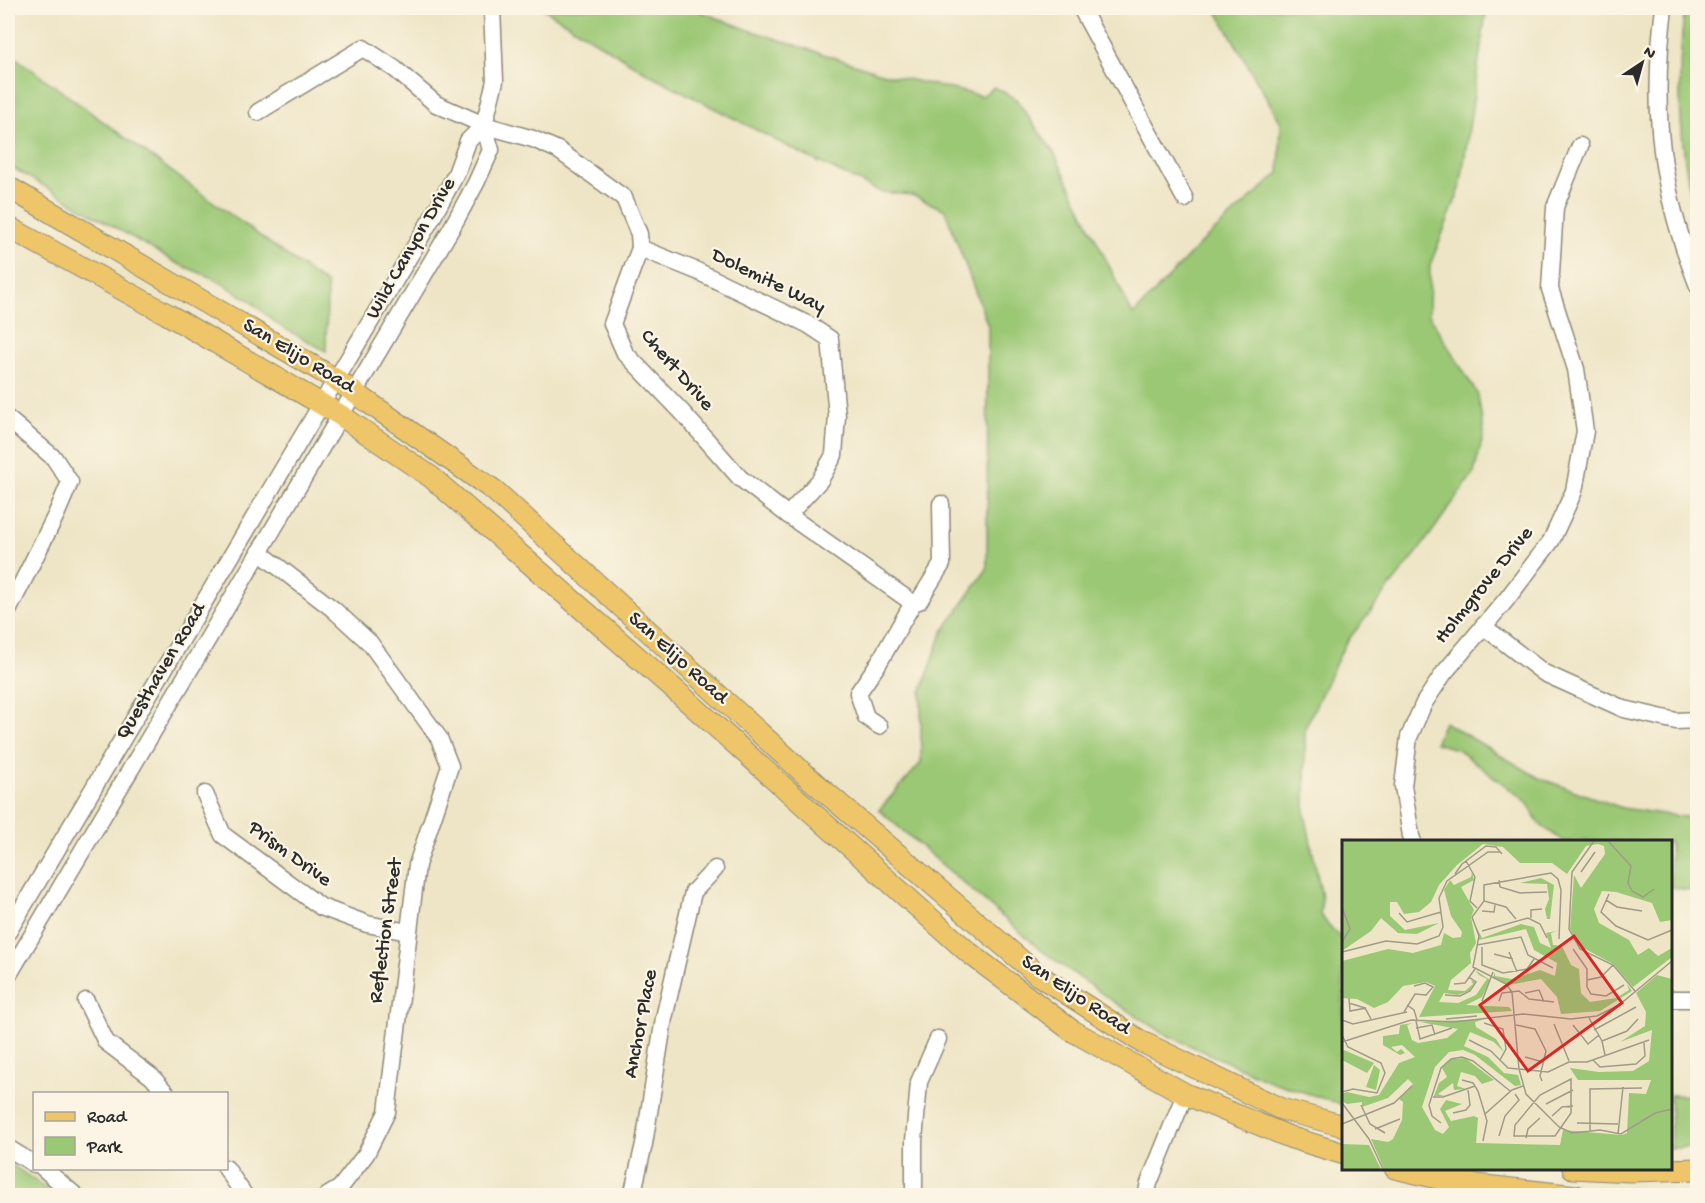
<svg xmlns="http://www.w3.org/2000/svg" width="1705" height="1203" font-family="'Gochi Hand',sans-serif">
  <rect width="100%" height="100%" fill="#fcf5e5"/>
  <filter id="ink" filterUnits="userSpaceOnUse"><feTurbulence type="fractalNoise" baseFrequency=".0167" numOctaves="2"/><feDisplacementMap in="SourceGraphic" scale="12" xChannelSelector="R" yChannelSelector="G"/><feConvolveMatrix kernelMatrix="1 2 1 2 8 2 1 2 1" color-interpolation-filters="sRGB"/></filter>
  <filter id="wash" filterUnits="userSpaceOnUse"><feTurbulence type="fractalNoise" baseFrequency=".008" numOctaves="4" result="noise"/><feDisplacementMap in="SourceGraphic" scale="24" xChannelSelector="R" yChannelSelector="G"/><feGaussianBlur stdDeviation="1.35" result="paint"/><feColorMatrix in="noise" values="0 0 0 0 0 0 0 0 0 0 0 0 0 0 0 0 0 1.4 0 .05"/><feComposite in="paint" operator="in"/></filter>
  <g filter="url(#wash)">
    <rect width="100%" height="100%" fill="#eee5c6"/>
    <g fill="#9bc875" stroke="#637a50" stroke-width="1.5">
      <polygon points="542,8 692,8 746,29 885,74 982,96 994,87 1016,99 1054,153 1133,315 1202,242 1279,173 1281,123 1215,8 1474,8 1486,12 1460,189 1430,265 1429,315 1478,395 1484,433 1474,473 1419,550 1345,644 1305,728 1305,814 1322,898 1320,915 1343,941 1343,1105 1267,1080 1167,1035 1111,1000 1042,951 879,810 921,763 921,693 942,633 987,569 988,326 945,210 912,195 881,192 804,155 647,73"/>
      <path d="M1685 8H1697V225C1680 154 1675 81 1685 8Z"/>
      <polygon points="8,52 327,285 326,351 278,325 248,299 215,279 178,264 8,165"/>
      <polygon points="1444,722 1539,778 1622,808 1697,819 1697,892 1671,887 1670,842 1563,841 1539,824 1527,802 1457,749 1435,743"/>
      <polygon points="1670,1095 1697,1096 1697,1147 1671,1148"/>
      <polygon points="8,1162 47,1189 40,1195 8,1195"/>
    </g>
  </g>
  <g filter="url(#ink)">
    <g fill="none" stroke-linecap="round" stroke-linejoin="round">
      <g stroke="#8c8878" stroke-width="19">
        <g id="minor">
          <polyline points="1081,8 1185,199"/>
          <path d="M1664 8C1651 110 1660 190 1698 286"/>
          <polyline points="258,112 363,48 395,69 436,104 484,125 533,139 558,150 624,198 639,234 640,248 612,324 625,353 681,411 740,478 788,515 913,603"/>
          <polyline points="640,248 697,271 809,325 830,339 837,416 834,455 820,480 788,515"/>
          <polyline points="8,419 54,458 70,482 56,515 8,611"/>
          <polyline points="259,552 333,609 370,643 439,738 450,766 417,865 387,1112 366,1154 340,1188 327,1196"/>
          <polyline points="1483,626 1544,673 1624,709 1676,721 1698,720"/>
          <polyline points="879,726 866,717 858,693 878,664 913,603 919,601 942,564 941,504"/>
          <polyline points="205,794 223,835 321,907 367,924 408,932"/>
          <polyline points="1413,842 1411,836 1403,786 1409,737 1424,703 1444,673 1506,600 1551,541 1574,491 1585,431 1576,369 1550,289 1555,207 1580,146"/>
          <polyline points="8,932 432,218 456,174 468,141 484,125"/>
          <polyline points="8,976 451,229 476,183 491,150 484,125 495,81 492,8"/>
          <polyline points="1670,999 1698,999"/>
          <polyline points="86,1001 106,1042 152,1077 167,1094"/>
          <polyline points="8,1148 34,1164"/>
          <polyline points="43,1168 76,1196"/>
          <polyline points="226,1168 245,1196"/>
          <polyline points="632,1196 644,1144 664,1018 693,892 715,869"/>
          <polyline points="914,1196 914,1141 919,1082 938,1039"/>
          <polyline points="1146,1196 1149,1183 1185,1094"/>
        </g>
      </g>
      <g stroke="#8c8878" stroke-width="23">
        <g id="major">
          <polyline points="8,187 335,379 495,491 809,778 1038,975 1142,1042 1281,1109 1344,1126"/>
          <polyline points="8,227 167,314 340,415 431,477 683,697 968,952 1071,1030 1185,1094 1292,1138 1344,1154"/>
          <polyline points="1395,1168 1459,1183 1576,1196"/>
          <polyline points="1573,1168 1631,1171 1698,1169"/>
        </g>
      </g>
      <use href="#minor" stroke="#fff" stroke-width="16"/>
      <use href="#major" stroke="#eec569" stroke-width="21"/>
    </g>
  </g>
  <g text-anchor="middle" dominant-baseline="central" stroke-width="4.5" stroke-linejoin="round" paint-order="stroke">
    <g font-size="21" fill="#2b2b2b" stroke="#fcf5e5">
      <text transform="translate(412 249) rotate(-60)">Wild Canyon Drive</text>
      <text transform="translate(768 282) rotate(26)">Dolemite Way</text>
      <text transform="translate(298 357) rotate(31)">San Elijo Road</text>
      <text transform="translate(676 371) rotate(49)">Chert Drive</text>
      <text transform="translate(1485 586) rotate(-51)">Holmgrove Drive</text>
      <text transform="translate(677 659) rotate(42)">San Elijo Road</text>
      <text transform="translate(162 672) rotate(-59)">Questhaven Road</text>
      <text transform="translate(289 855) rotate(36)">Prism Drive</text>
      <text transform="translate(387 931) rotate(-82)">Reflection Street</text>
      <text transform="translate(1075 996) rotate(34)">San Elijo Road</text>
      <text transform="translate(642 1024) rotate(-79)">Anchor Place</text>
    </g>
  </g>
  <g transform="translate(1342 840)">
    <rect width="330" height="330" fill="#eee5c6"/>
    <path d="M0 1H330V80L318 82 310 63 274 52 260 51 252 69 257 83 287 100 296 115 307 108 316 116 330 108V117L291 147 271 124 236 105 228 89 232 35 239 48 263 14 262 6 256 4 244 6 225 34 210 23H178L161 7 141 4 115 25 97 45 89 62 77 72 62 74 55 62H48V76L63 90 97 83 75 94 56 93 39 78 29 91 0 111ZM130 32 132 40 119 47 132 70 129 77 134 103 128 113 129 123 109 140 106 150 123 151 131 144 129 140 133 142 127 151 116 155 102 153 97 162 116 163 134 155 145 139 137 135 133 130 148 140 140 157 124 165 167 167 170 171 77 177 93 146 84 142 61 146 46 162 32 168 15 159 0 158V121L46 109 71 113 99 105 102 93 111 98 119 97 120 92 109 76 102 50 108 40 112 45 129 37ZM199 38 212 45 208 79H205L203 69 207 59 205 44 178 43ZM179 84 192 87 198 103 209 108 204 93 215 91 209 93 211 105 220 106 229 125 237 129 239 153 248 162 274 158 287 150 285 144 290 151 258 171 219 174 215 157 199 139 166 145 151 137 153 132V136L170 139 198 130 213 136 215 123 192 110 184 89 137 100 135 88 140 98ZM315 135 330 139V329H42L29 299 46 302 51 299 60 280 61 262 57 259 71 244 66 239 46 258 20 267V262L5 264 0 261V254L5 252 27 257 37 255 57 223 73 217 60 205 49 207 55 212 59 209 63 213 58 215 41 205V196L57 194 58 185 71 183 65 185 70 200 76 203 105 198 116 189 78 182 143 179 133 182 134 187 154 199 162 212 152 202 128 192 122 206 146 217 162 233 176 235 179 245 173 246 133 215 121 210 107 212 93 227 80 267 93 290 101 294 107 287 98 269 104 260 120 264 103 271 109 281 132 276 136 278 134 303 218 305 221 290 280 295 285 293 287 253 304 254 309 240H236L228 228 257 232 291 231 307 221 310 190 278 202 303 186 304 172 294 153ZM0 211 2 210 32 223 25 233 0 220ZM123 218 152 240 140 244 133 236 119 232 115 246 124 249 112 250 111 243 96 254 102 256H92L97 243 105 237 100 228 109 219ZM32 225 38 230 34 250 24 247ZM0 304 27 305 39 329H0Z" fill="#9bc875"/>
    <path fill="none" stroke="#a09b88" stroke-width="1.5" d="M252 1 230 32 227 89 238 109 271 125 293 151M266 1 289 26 286 43 290 51 301 57 312 49M124 21 133 37 128 61 135 68M239 32 253 12M113 34 120 24 144 6 154 7 160 14M157 40 158 47 178 53 205 52M267 54 259 72 274 86 306 100 330 90M264 60 275 67 300 71M142 61 130 77 137 96 131 127 164 144 170 152M0 67 8 89 0 102M140 71 152 72 153 65M57 73 65 82 99 72M189 78V70L200 69M174 79 164 67 142 61V45L209 33 216 39 219 50 217 99M140 91 186 78 198 84 205 98M135 105 179 97 186 115 211 128M140 107V125L161 133 185 129 192 119M231 109 245 129V147L249 154 264 156 282 145M0 112 44 101 75 104 97 96 101 87 97 58 105 41 146 12H159M167 112 175 132M152 114 171 119M245 140 259 137 271 125M112 144 123 143 133 129M170 152 177 229 184 254 217 287 230 293 258 290 279 294 313 273 330 269M183 153 197 150 202 162M103 155 118 156 128 151 134 142 127 137M7 158 8 171 24 168M140 161 151 132M157 161 160 153 177 151 187 159 212 162M7 163 23 168 29 179M65 165 72 170 75 180M62 172 73 154 84 155 91 147 83 143 72 146M247 178 260 201 263 215M104 179 135 176M0 180 11 184 65 172M74 181 78 199 110 188M142 183 161 189 164 209 158 220M212 184 227 221M174 185 193 189 204 211 198 236 200 241M231 185 246 204 257 195M74 188 90 185 93 195M252 190 294 167M0 195 6 207 39 223 43 233 35 253 11 249 0 252M127 200 149 211 166 228 206 232 227 222H245L307 200M260 201 285 191 296 179M0 202 69 180 113 182 181 174 229 179 255 176 277 165 330 121M183 217 201 222M251 220 258 227 294 224 303 216 302 203M229 239V273L213 296H172L173 285 198 255ZM120 240 131 243 136 251 145 281 141 301M91 257H101L133 246M0 263 27 299 41 329M204 264 231 250M19 265 28 284 43 293M111 273 124 270 128 265 126 250M143 274 170 250 181 246M210 276 220 267 231 266M99 283 90 276 87 265 99 228 109 219 120 217 131 221 168 251M235 283 276 284M0 284 52 263 70 246M33 289 58 279M248 292V249L300 248M276 294 281 247M157 296 163 276 177 260 173 254M184 298 186 289 198 278"/>
    <path fill="#d62828" fill-opacity="0.15" stroke="#d62828" stroke-width="3" d="M232 96 280 163 186 231 138 165Z"/>
    <rect width="330" height="330" fill="none" stroke="#2b2b2b" stroke-width="3"/>
  </g>
  <rect width="1705" height="1203" fill="none" stroke="#fcf5e5" stroke-width="30"/>
  <rect x="33" y="1092" width="195" height="78" fill="#fcf5e5" stroke="#a8a49b" stroke-width="1.5"/>
  <rect x="45" y="1112" width="30" height="9" fill="#eec569" stroke="#a8a49b" stroke-width="1.5"/>
  <text x="87" y="1122" font-size="18" fill="#2b2b2b">Road</text>
  <rect x="45" y="1137" width="30" height="18" fill="#9bc875" stroke="#a8a49b" stroke-width="1.5"/>
  <text x="87" y="1152" font-size="18" fill="#2b2b2b">Park</text>
  <g transform="translate(1642 63) rotate(36)" stroke="#fcf5e5" stroke-width="4.5" paint-order="stroke">
  <path d="M0-4.5L10 22L0 15L-10 22Z" fill="#2b2b2b"/>
  <text y="-9" font-size="16" font-weight="bold" text-anchor="middle" fill="#2b2b2b">N</text>
  </g>
</svg>
